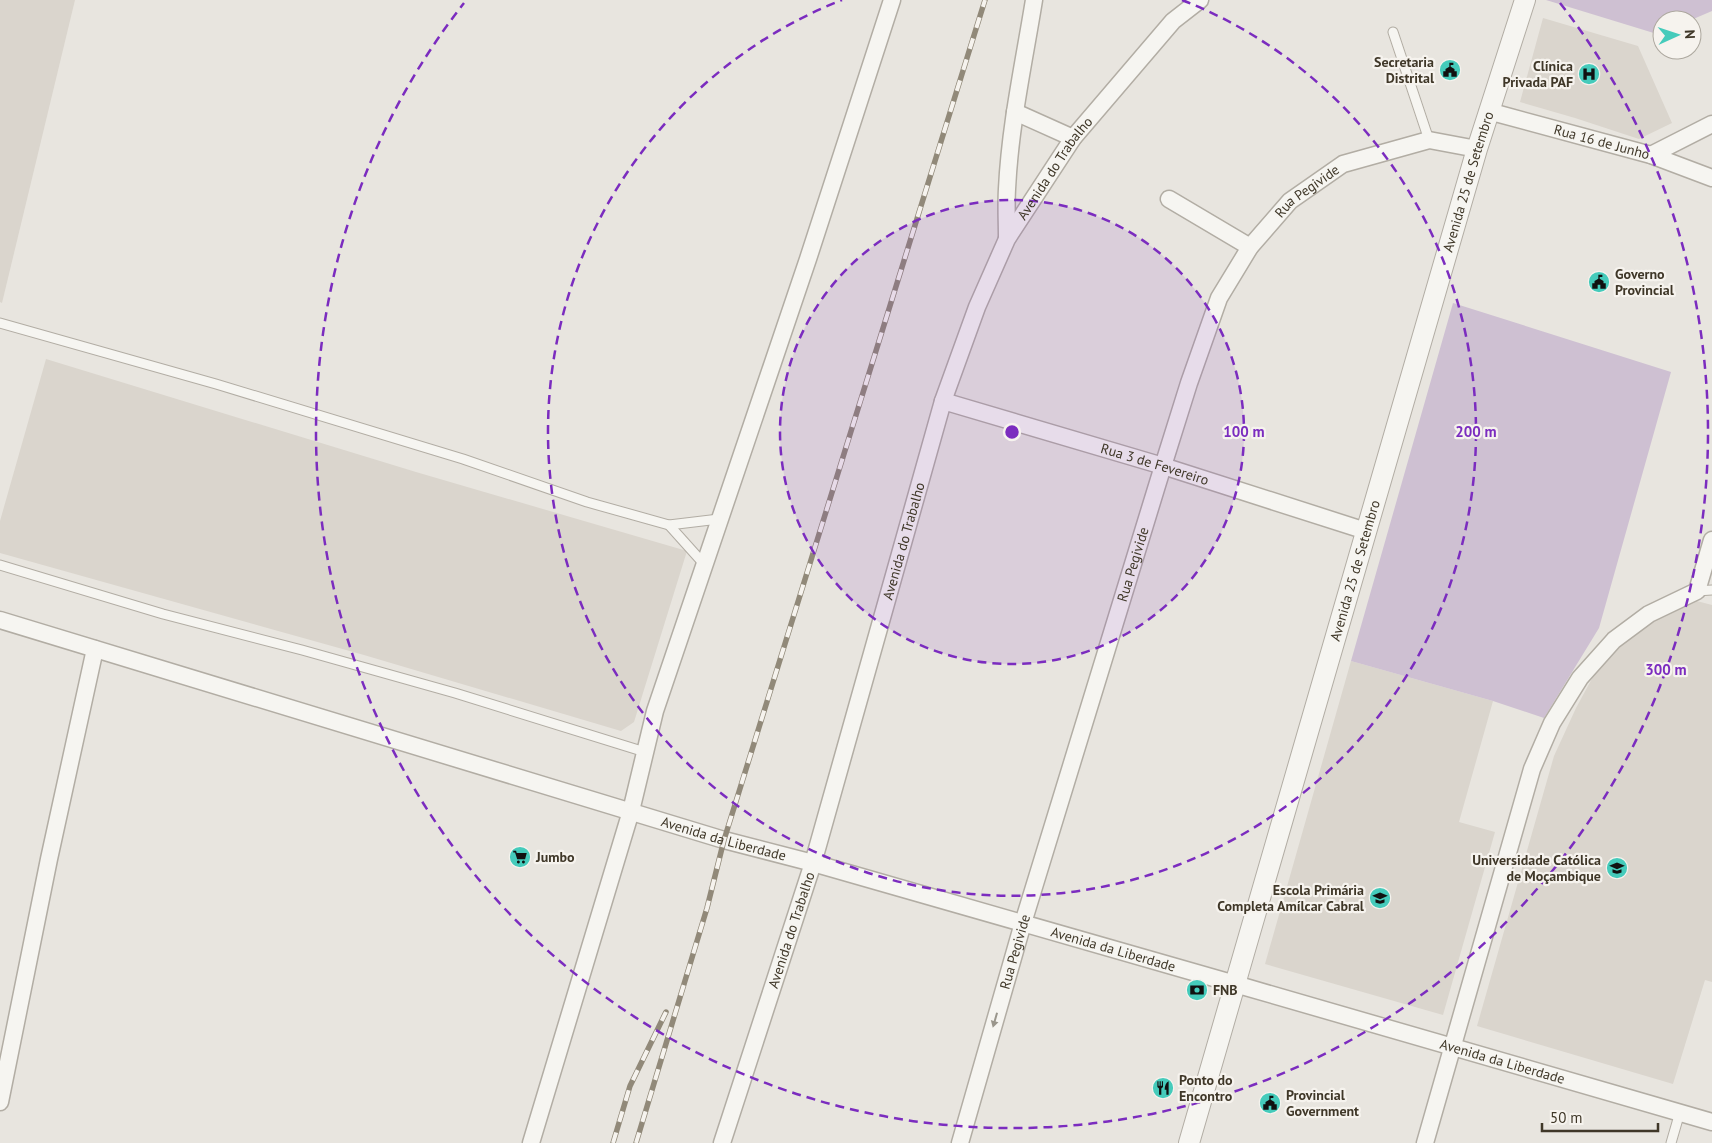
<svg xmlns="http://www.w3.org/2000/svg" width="1712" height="1143" font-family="'PT Sans',sans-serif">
  <rect width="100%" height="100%" fill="#e8e5df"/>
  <g fill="#dad5cd">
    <polygon points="0,0 75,0 2,303 0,302"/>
    <polygon points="1543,18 1638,46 1672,123 1639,139 1575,118 1520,102"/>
    <polygon points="46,359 416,472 687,551 634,722 621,731 364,655 0,553 0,521"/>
    <polygon points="1689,599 1712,605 1712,982 1705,980 1673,1084 1477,1026 1554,756 1576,708 1607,651 1641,625"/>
    <polygon points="1351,661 1493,701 1459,822 1495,832 1443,1015 1265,964"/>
  </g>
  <g fill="#cec0d2">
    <polygon points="1546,0 1712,0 1712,11 1691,20 1662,20 1662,32 1657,34"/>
    <polygon points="1453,303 1671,372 1599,628 1544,718 1493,701 1351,661"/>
  </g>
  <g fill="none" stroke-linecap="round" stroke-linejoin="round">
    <g stroke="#b2ada4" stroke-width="11">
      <g id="service">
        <polyline points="1393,32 1429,140"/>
        <polyline points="0,323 216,384 463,459 587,502 669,525 719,519"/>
        <polyline points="669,525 704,564"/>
        <polyline points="0,565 163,614 302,650 455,693 645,752"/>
        <polyline points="1697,591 1712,590"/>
        <polyline points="1671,1143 1680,1112"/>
      </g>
    </g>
    <g stroke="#b2ada4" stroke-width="19">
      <g id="minor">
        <path id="s1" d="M1488 111 1651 155 1712 178"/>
        <polyline points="1015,112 1073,138"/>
        <polyline points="1651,155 1712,124"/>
        <polyline points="1169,199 1250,247"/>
        <path d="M1007 238C1007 222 1006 205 1007 189 1010 125 1024 62 1034 0"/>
        <path id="s2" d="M943 401 1163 466 1366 531"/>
        <path id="s3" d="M0 620 724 840 813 863 1235 984 1712 1122"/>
        <polyline points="0,1102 49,859 95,649"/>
        <polyline points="531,1143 631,811 655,711 808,259 892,0"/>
        <path id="s4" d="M722 1143 813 863 943 401 977 307 1007 239 1073 138 1173 21 1200 0"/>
        <path id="s5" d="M960 1143 1023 923 1163 466 1189 383 1219 298 1250 247 1290 201 1343 164 1429 140 1477 149"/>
        <polyline points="1425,1143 1532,769 1552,723 1580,678 1614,640 1649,614 1697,591 1712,540"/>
      </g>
    </g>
    <g stroke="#b2ada4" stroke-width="22">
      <g id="tertiary">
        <path id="s6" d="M1189 1143 1477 149 1525 0"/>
      </g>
    </g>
    <use href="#service" stroke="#f6f5f1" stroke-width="9"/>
    <use href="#minor" stroke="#f6f5f1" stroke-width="16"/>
    <use href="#tertiary" stroke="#f6f5f1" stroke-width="20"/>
    <g stroke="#918979" stroke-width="5.5">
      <g id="rail">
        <polyline points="613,1143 630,1086 666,1012"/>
        <polyline points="636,1143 707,908 724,840 985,0"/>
      </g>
    </g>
    <use href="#rail" stroke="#f6f3ee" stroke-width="4" stroke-dasharray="11" stroke-linecap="butt"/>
  </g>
  <defs><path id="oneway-solid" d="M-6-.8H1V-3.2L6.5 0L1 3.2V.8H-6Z" transform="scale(1.25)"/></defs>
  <use fill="#9a968c" href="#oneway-solid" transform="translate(995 1020) rotate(106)"/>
  <circle cx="1012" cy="432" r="232" fill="#7b2cbf" fill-opacity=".12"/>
  <g fill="none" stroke="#7b2cbf" stroke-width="2.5" stroke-dasharray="9 6">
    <circle cx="1012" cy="432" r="232"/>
    <path d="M1182 0A464 464 0 1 1 842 0"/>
    <path d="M1560 3A696 696 0 1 1 464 3"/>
  </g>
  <defs>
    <g id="civic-disc" transform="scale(1.125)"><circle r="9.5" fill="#45cbbb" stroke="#f6f3ee"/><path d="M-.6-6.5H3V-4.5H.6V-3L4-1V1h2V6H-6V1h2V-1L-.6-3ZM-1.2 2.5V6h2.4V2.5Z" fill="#111"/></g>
    <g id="hospital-disc" transform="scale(1.125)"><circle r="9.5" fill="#45cbbb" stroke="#f6f3ee"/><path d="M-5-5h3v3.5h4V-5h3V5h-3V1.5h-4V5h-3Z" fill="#111"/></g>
    <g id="supermarket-disc" transform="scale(1.125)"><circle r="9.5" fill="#45cbbb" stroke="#f6f3ee"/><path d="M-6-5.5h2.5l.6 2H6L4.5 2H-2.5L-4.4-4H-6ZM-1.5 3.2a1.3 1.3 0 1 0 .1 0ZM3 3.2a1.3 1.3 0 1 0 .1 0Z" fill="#111"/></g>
    <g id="university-disc" transform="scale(1.125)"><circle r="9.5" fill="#45cbbb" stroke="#f6f3ee"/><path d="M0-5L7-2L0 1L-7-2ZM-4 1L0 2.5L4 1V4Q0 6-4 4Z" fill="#111"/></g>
    <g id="school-disc" transform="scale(1.125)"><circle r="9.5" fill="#45cbbb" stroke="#f6f3ee"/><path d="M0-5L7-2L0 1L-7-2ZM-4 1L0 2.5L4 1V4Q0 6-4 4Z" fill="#111"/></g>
    <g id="bank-disc" transform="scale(1.125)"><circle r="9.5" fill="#45cbbb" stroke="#f6f3ee"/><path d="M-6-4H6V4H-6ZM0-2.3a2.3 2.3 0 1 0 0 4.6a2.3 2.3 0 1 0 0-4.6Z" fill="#111"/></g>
    <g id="restaurant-disc" transform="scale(1.125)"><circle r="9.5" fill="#45cbbb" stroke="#f6f3ee"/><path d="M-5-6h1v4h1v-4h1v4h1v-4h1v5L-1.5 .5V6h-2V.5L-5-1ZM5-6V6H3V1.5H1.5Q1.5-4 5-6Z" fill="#111"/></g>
  </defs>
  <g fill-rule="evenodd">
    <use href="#civic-disc" x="1450" y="70"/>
    <use href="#hospital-disc" x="1589" y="74"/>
    <use href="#civic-disc" x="1599" y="282"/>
    <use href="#supermarket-disc" x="520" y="857"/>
    <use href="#university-disc" x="1617" y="868"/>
    <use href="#school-disc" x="1380" y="898"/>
    <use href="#bank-disc" x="1197" y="990"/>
    <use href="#restaurant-disc" x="1163" y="1088"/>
    <use href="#civic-disc" x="1270" y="1103"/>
  </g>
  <g text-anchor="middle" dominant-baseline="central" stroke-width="4.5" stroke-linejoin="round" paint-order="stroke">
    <g font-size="14" font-weight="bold" fill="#3f3728" stroke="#f6f3ee" text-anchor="start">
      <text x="1434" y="62" text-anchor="end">Secretaria<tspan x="1434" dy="16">Distrital</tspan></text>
      <text x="1573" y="66" text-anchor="end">Clínica<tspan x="1573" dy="16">Privada PAF</tspan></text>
      <text x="1615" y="274">Governo<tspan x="1615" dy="16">Provincial</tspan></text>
      <text x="536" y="857">Jumbo</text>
      <text x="1601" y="860" text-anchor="end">Universidade Católica<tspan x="1601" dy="16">de Moçambique</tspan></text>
      <text x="1364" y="890" text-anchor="end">Escola Primária<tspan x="1364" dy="16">Completa Amílcar Cabral</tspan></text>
      <text x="1213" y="990">FNB</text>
      <text x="1179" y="1080">Ponto do<tspan x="1179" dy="16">Encontro</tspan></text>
      <text x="1286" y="1095">Provincial<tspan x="1286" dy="16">Government</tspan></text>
    </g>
    <g font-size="14" fill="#3f3728" stroke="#f6f3ee">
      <text stroke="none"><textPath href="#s1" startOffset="118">Rua 16 de Junho</textPath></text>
      <text stroke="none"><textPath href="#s4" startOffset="1034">Avenida do Trabalho</textPath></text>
      <text stroke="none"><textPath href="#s6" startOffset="1001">Avenida 25 de Setembro</textPath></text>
      <text stroke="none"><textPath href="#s5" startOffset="1024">Rua Pegivide</textPath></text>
      <text stroke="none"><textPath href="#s2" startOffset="221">Rua 3 de Fevereiro</textPath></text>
      <text stroke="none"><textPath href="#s4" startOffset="629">Avenida do Trabalho</textPath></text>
      <text stroke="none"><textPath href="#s5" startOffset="604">Rua Pegivide</textPath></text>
      <text stroke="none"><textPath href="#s6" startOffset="596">Avenida 25 de Setembro</textPath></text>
      <text stroke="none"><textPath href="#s3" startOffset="756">Avenida da Liberdade</textPath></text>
      <text stroke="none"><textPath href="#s4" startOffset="224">Avenida do Trabalho</textPath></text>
      <text stroke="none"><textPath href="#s3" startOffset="1161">Avenida da Liberdade</textPath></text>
      <text stroke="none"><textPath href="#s5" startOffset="199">Rua Pegivide</textPath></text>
      <text stroke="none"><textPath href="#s3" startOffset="1566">Avenida da Liberdade</textPath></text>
    </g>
  </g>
  <circle cx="1012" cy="432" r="8" fill="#7b2cbf" stroke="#f6f3ee" stroke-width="2.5"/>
  <g font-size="15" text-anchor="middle" font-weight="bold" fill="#7b2cbf" stroke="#f6f3ee" stroke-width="4.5" stroke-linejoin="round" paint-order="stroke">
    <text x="1244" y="437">100 m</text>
    <text x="1476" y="437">200 m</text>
    <text x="1666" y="675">300 m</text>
  </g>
  <g transform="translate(1677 35) rotate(87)"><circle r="24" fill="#f6f3ee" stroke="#ada89f"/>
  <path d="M0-4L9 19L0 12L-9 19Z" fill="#45cbbb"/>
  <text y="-8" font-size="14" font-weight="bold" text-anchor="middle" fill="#3f3728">N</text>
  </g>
  <path d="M1542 1123v8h116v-8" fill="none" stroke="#3f3728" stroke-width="2.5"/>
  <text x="1550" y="1123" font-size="15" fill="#3f3728" stroke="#f6f3ee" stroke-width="4" paint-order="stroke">50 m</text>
</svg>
